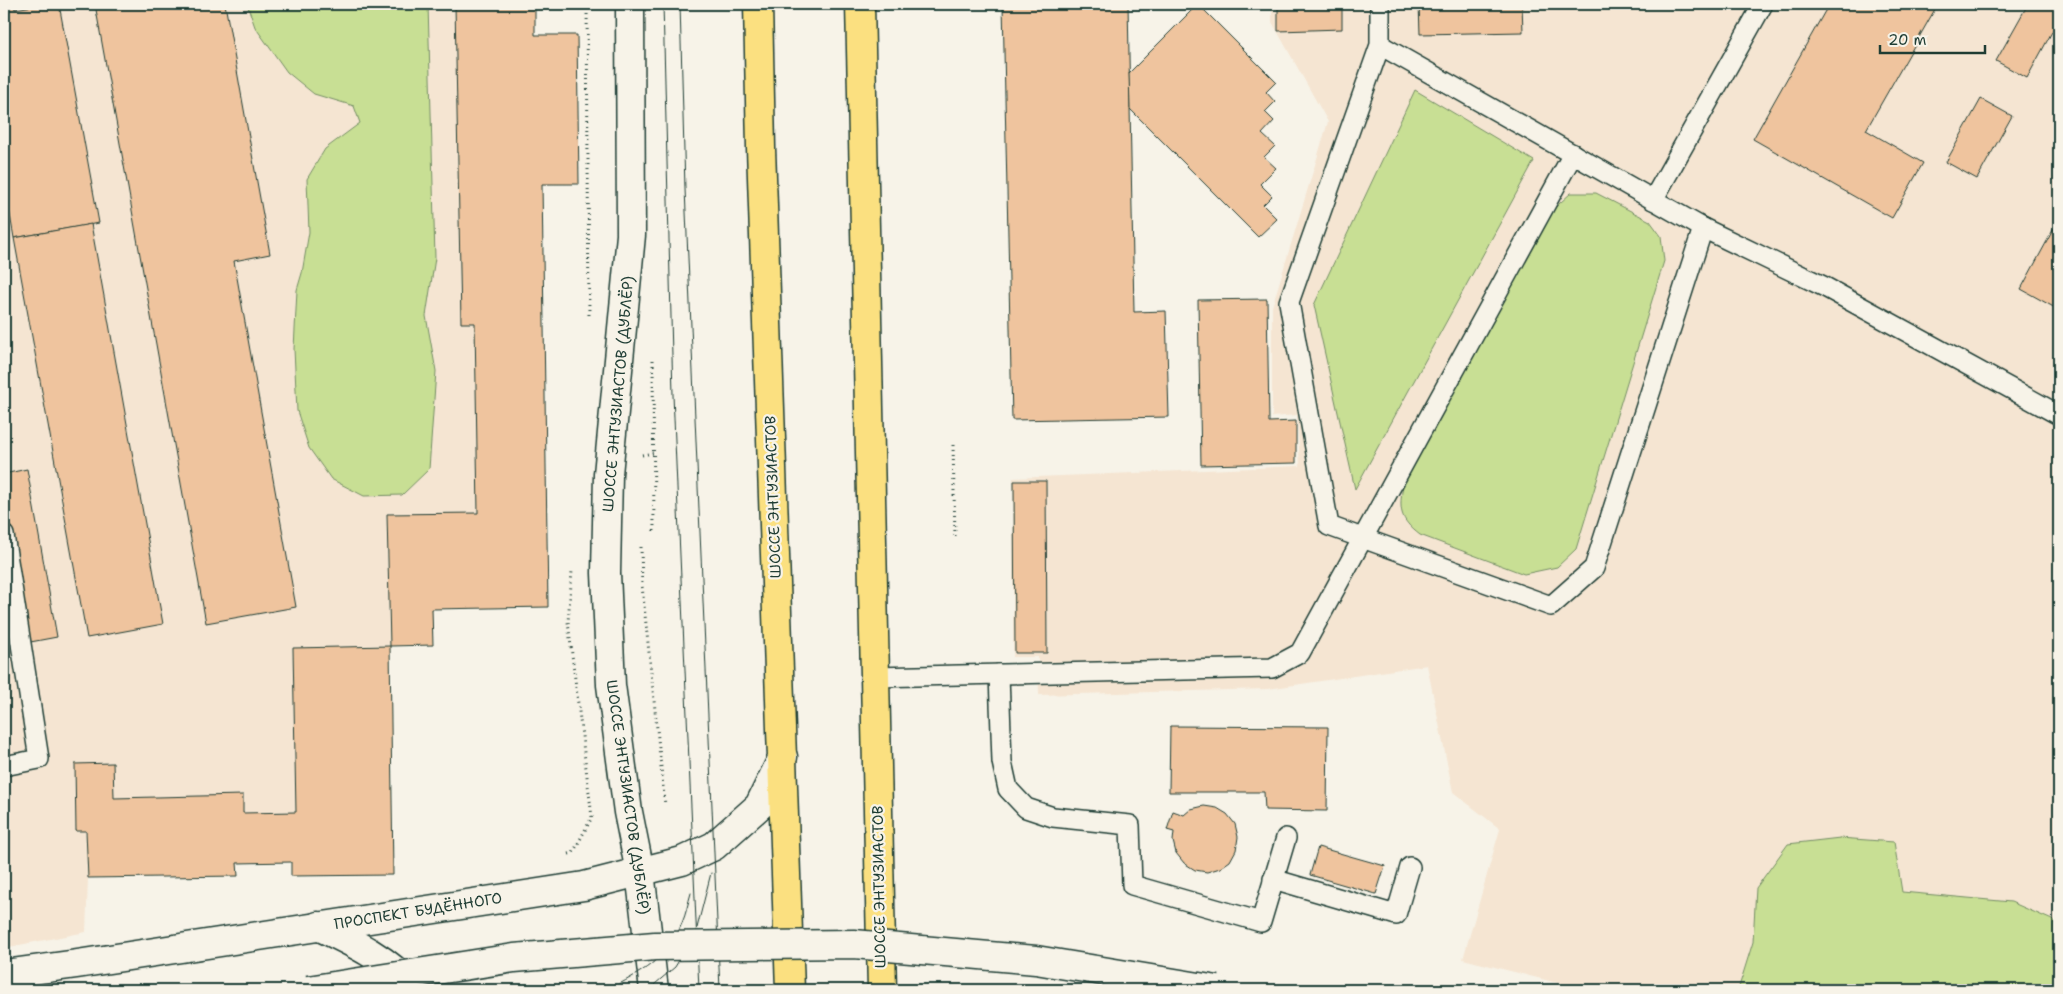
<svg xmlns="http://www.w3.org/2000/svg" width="2063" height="994" font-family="'Shantell Sans',sans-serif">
  <rect width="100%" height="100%" fill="#f7f3e8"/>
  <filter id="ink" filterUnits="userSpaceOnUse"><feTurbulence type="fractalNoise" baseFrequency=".02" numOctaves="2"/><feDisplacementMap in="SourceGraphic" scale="10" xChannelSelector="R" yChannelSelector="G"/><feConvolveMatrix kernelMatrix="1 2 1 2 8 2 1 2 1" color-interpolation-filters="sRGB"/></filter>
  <g filter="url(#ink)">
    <g fill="#f5e5d2">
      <polygon points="4,4 535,4 535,35 577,35 579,184 542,185 548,607 433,609 433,645 390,646 393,875 291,876 291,862 238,863 238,876 88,878 86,932 4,948"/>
      <polygon points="1272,4 2059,4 2059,990 1585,990 1463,959 1500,829 1453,792 1427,665 1268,689 1039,695 1038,657 1013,657 1013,478 1300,466 1297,415 1272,417 1272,307 1328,122 1272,22"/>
    </g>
    <g fill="#c8df94" stroke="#748e64">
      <polygon points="247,4 428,4 435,258 426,316 436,371 429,469 402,495 364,496 331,479 309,448 297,411 294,349 297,290 302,273 309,232 307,179 325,149 360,123 354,106 314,94 287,72 255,27"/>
      <polygon points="1415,90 1534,161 1355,489 1314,305"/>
      <path d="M1571 193H1596L1650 221 1661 236 1664 261 1576 549 1557 567 1524 574 1420 535C1399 519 1399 509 1403 485L1550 212Z"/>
      <polygon points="1840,838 1894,842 1902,892 2011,902 2059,923 2059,990 1738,990 1753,942 1756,888 1788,844"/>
    </g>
    <g fill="#efc49e" stroke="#1f3d34">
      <polygon points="4,4 14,4 15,9 45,4 59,4 99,223 14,238 4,180"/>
      <polygon points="95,4 225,4 270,254 234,261 296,607 206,623"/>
      <polygon points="455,4 535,4 535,35 577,35 579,184 542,184 548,607 432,609 433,645 390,646 387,514 478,513 475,323 461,323"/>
      <polygon points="1003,4 1128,4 1134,312 1166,311 1169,417 1012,420"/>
      <polygon points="1198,4 1276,82 1266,92 1275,102 1265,112 1274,121 1262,134 1275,146 1264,157 1276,168 1260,184 1272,196 1263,205 1277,219 1258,237 1130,109 1129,73"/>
      <polygon points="1278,4 1342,4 1342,29 1278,31"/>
      <polygon points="1419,4 1522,4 1523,32 1420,34"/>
      <polygon points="1829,4 1938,4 1866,130 1923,163 1892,218 1753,139"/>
      <polygon points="2028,4 2059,4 2059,19 2027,78 1996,61"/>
      <polygon points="1981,99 2012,116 1977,179 1946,162"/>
      <polygon points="2059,219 2059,310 2021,289"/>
      <polygon points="91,224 163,624 87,638 14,238"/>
      <polygon points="1267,299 1269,422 1296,421 1296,463 1201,465 1198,300"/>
      <polygon points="27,469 57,637 4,647 4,474"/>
      <polygon points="1014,481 1046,481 1047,653 1015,653"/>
      <polygon points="390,646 393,875 291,876 291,862 237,863 238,876 88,878 86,831 76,831 75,764 113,763 114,798 243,795 243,813 296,812 293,648"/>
      <polygon points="1170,726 1328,727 1327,811 1265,810 1264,792 1169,792"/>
      <polygon points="1204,806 1217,808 1227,814 1235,824 1238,837 1236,850 1230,861 1220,868 1207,872 1195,870 1184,863 1176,853 1173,841 1174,832 1167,830 1173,811 1184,815 1191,809"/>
      <polygon points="1318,847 1385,866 1376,894 1310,875"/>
    </g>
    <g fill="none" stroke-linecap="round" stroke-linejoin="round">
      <g stroke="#1f3d34" stroke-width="22">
        <g id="lane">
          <polyline points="1380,4 1380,45 1289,302 1329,526 1551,606 1594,568 1703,228 1380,45"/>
          <polyline points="1653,200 1763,4"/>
          <polyline points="1703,228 1825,287 2059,415"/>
          <polyline points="4,535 39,759 4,766"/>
          <polyline points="999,674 1002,762 1008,789 1026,808 1053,817 1130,825 1132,885 1261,922 1286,838"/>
          <polyline points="874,677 1272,668 1300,653 1573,154"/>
          <polyline points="1273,879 1396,915 1410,867"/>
        </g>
      </g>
      <g stroke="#1f3d34" stroke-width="31">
        <polyline id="street" points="630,4 631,235 608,474 606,573 611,685 628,812 640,872 654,990"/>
      </g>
      <g stroke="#1f3d34" stroke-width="31">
        <g id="secondary">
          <path d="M318 926C354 943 388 959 415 990"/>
          <polyline points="4,974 77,964 584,886 682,861 714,846 759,806 783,757"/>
        </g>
      </g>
      <g stroke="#1f3d34" stroke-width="31">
        <g id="primary">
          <polyline points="758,4 761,148 790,990"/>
          <polyline points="860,4 882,990"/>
        </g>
      </g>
      <g stroke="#1f3d34" stroke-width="3" stroke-dasharray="1 4" stroke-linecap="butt">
        <polyline points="587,4 589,318"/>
        <polyline points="653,360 654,534"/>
        <polyline points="953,445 955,537"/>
        <polyline points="642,455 653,453"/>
        <polyline points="641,547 642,586 665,805"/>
        <polyline points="569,854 573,853 592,817 568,622 572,571"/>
      </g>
      <use href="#lane" stroke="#f7f3e8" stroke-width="19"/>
      <use href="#street" stroke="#f7f3e8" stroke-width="28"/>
      <use href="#secondary" stroke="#f7f3e8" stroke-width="28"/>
      <use href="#primary" stroke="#fbe080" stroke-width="28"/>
      <g stroke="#1f3d34" stroke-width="1">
        <polyline points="663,4 673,395 699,990"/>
        <polyline points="680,4 685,189 720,990"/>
        <path d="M608 990C640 973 668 959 682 923 686 914 688 903 691 893"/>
        <polyline points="648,990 675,967 696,932 711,873"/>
      </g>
      <g stroke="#1f3d34" stroke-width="31" stroke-linecap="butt">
        <polyline id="secondary-bridge" points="308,990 514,958 655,946 854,944 1036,960 1217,990"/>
      </g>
      <use href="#secondary-bridge" stroke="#f7f3e8" stroke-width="28"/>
    </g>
  </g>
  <g text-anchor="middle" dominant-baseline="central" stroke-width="4.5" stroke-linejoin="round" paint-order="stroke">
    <g font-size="15" fill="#1f3d34" stroke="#f7f3e8">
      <text transform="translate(618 394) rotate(-85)">ШОССЕ ЭНТУЗИАСТОВ (ДУБЛЁР)</text>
      <text transform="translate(773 497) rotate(-92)">ШОССЕ ЭНТУЗИАСТОВ</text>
      <text transform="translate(628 797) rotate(82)">ШОССЕ ЭНТУЗИАСТОВ (ДУБЛЁР)</text>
      <text transform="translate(879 887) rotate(-91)">ШОССЕ ЭНТУЗИАСТОВ</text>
      <text transform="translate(418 911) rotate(-9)">ПРОСПЕКТ БУДЁННОГО</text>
    </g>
  </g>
  <rect width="2063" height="994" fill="none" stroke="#f7f3e8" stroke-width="20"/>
  <rect x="10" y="10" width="2043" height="974" fill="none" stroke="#1f3d34" stroke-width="2" filter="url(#ink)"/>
  <path d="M1880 45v8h105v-8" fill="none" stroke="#1f3d34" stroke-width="2.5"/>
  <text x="1888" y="45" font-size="15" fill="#1f3d34" stroke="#f7f3e8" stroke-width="4" paint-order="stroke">20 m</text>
</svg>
